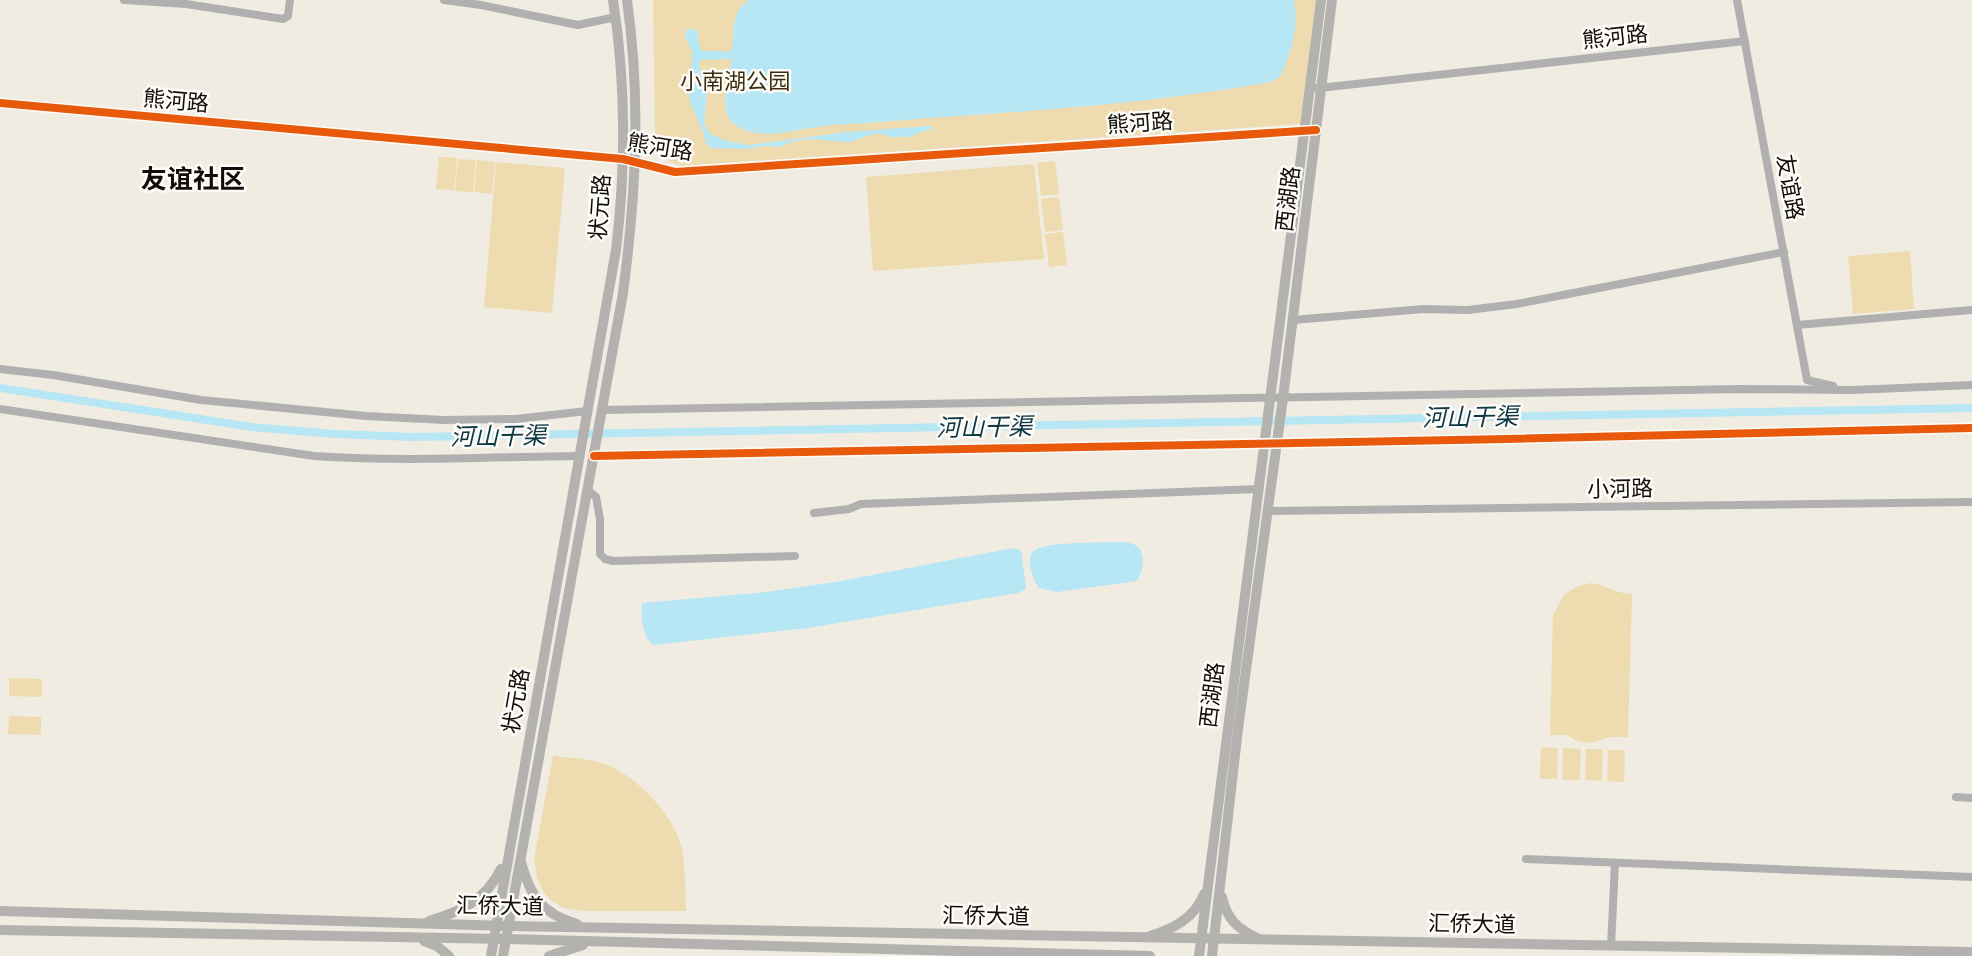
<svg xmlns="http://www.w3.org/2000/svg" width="1972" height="956" font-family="Figtree,'Noto Sans SC',sans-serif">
  <rect width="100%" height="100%" fill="#f0ece2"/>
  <g fill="#eedcb0">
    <path d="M653 0H1316L1300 124 681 166C663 161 659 153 655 136Z"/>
    <polygon points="439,157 457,158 454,190 436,189"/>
    <polygon points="458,159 476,160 473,192 455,191"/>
    <polygon points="477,160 495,162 492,194 474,192"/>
    <polygon points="1055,161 1059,194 1041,196 1037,163"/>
    <polygon points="496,162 565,168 552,313 484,307"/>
    <polygon points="1034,164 1044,259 873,271 866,177"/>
    <polygon points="1059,197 1063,230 1045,232 1041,199"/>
    <polygon points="1063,232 1067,265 1049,267 1045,234"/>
    <polygon points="1910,251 1914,309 1853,314 1848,256"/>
    <path d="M1591 583C1607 585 1616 594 1632 594L1628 737H1610L1590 743 1575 740 1567 735H1550L1553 615 1564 595 1576 587Z"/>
    <polygon points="9,678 42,679 42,697 9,696"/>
    <polygon points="9,716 41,717 41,735 8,734"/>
    <polygon points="1541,747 1558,748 1557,779 1540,779"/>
    <polygon points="1563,748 1581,749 1580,780 1562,780"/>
    <polygon points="1586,749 1603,749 1602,781 1585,780"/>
    <polygon points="1608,750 1625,750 1624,782 1607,781"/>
    <path d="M553 756C573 758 598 759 616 769 643 784 674 817 681 846 686 867 685 890 686 911H585L564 908 552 901 543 891 537 878 534 858Z"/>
  </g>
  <g fill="#b7e6f4">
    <path d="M749 0H1294C1299 25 1292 50 1282 73L1278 78 1270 82C1140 106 1009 112 877 122 859 124 841 124 823 126 797 129 763 141 738 127 716 114 728 79 732 59L702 60H700L699 65 707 90 704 124 710 134 727 141 748 145 846 132 931 126 933 128 908 137H892L877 133 849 142 808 139 791 142 779 147 765 146 742 149 712 148 706 144C703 126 695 118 690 101 686 84 693 70 692 54 691 45 685 41 685 32L690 28 697 31 700 48 703 51H732C734 33 731 11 749 0Z"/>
    <path d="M1109 542C1117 543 1128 541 1135 545 1147 551 1144 573 1136 581L1057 592 1039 588C1033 580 1024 557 1035 550 1048 542 1092 543 1109 542Z"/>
    <path d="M1013 548 1021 550 1026 589 1018 593 808 628 653 645C642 636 641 617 642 603L766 592 836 582Z"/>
  </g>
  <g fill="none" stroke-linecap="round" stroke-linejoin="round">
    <polyline stroke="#b7e6f4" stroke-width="8" points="0,388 252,427 335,434 412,437 1972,408"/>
    <g stroke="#afb0af" stroke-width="8">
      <polyline points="124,0 186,4 283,19 288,16 290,0"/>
      <polyline points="444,0 481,5 578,25 616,17"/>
      <polyline points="1737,0 1807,380 1833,386"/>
      <polyline points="1310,89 1745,41"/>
      <polyline points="0,103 623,159 675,172 1316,130"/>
      <polyline points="1293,320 1424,309 1468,310 1517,304 1784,252"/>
      <polyline points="1797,325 1972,310"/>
      <polyline points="0,369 53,375 201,400 366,416 444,420 516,419 587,411"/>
      <path d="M0 409 314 456C403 462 491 457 580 456"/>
      <polyline points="602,410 1738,389 1853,390 1972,385"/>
      <polyline points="594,456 1507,439 1972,428"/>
      <polyline points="588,490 596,497 600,519 600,554 605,559 613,561 795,556"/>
      <polyline points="1268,511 1972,502"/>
      <polyline points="814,513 849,509 861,504 1258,489"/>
      <polyline points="1956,797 1972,798"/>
      <polyline points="1526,859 1972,877"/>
      <polyline points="1611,946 1615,863"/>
    </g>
    <g stroke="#b3b2af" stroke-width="10">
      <path d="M521 862C530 896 542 914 577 924"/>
      <path d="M1222 897C1227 920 1238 929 1259 939"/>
      <polyline points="0,911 508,926 1972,952"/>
      <path d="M429 921C460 912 486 900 501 869"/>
      <polyline points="0,930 506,939 1150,956"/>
      <path d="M1150 936C1173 929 1195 918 1204 894"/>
      <polyline points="424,941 437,946 449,956"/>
      <path d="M491 956 616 250C626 167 626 83 613 0"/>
      <path d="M503 956 623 293C636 195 641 98 627 0"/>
      <polyline points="549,956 583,945"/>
      <polyline points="1199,956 1321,0"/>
      <polyline points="1212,956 1238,729 1283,398 1332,0"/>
    </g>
    <g stroke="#fefcf9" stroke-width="11">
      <g id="cycleway">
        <polyline points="0,103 623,159 675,172 1316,130"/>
        <polyline points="594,456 1507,439 1972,428"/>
      </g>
    </g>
    <use href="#cycleway" stroke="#e8590c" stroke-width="8"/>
  </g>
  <g text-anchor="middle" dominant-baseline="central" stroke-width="5" stroke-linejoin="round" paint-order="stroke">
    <g font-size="22" fill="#110e08" stroke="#fefcf9">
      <text transform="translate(1615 37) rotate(-6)">熊河路</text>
      <text transform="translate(176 101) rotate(5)">熊河路</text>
      <text transform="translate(1140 123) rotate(-4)">熊河路</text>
      <text transform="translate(660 147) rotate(9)">熊河路</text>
      <text transform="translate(1790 187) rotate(80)">友谊路</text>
      <text transform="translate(1288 199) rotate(-83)">西湖路</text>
      <text transform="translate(600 207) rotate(-86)">状元路</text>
      <text transform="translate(1620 489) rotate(-1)">小河路</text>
      <text transform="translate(1212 695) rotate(-83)">西湖路</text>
      <text transform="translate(516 701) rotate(-80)">状元路</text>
      <text transform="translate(500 906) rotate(1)">汇侨大道</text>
      <text transform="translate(986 916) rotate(1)">汇侨大道</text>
      <text transform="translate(1472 924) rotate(1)">汇侨大道</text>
    </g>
    <g font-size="22" fill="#3c2f0f" stroke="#fefcf9">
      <text x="735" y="81">小南湖公园</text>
    </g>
    <g font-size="24" font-style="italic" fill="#0e3845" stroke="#fefcf9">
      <text transform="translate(1470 417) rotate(-1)">河山干渠</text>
      <text transform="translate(984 427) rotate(-1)">河山干渠</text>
      <text transform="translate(498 436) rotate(-1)">河山干渠</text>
    </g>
    <g font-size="26" font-weight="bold" fill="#110e08" stroke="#fefcf9">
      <text x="193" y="179">友谊社区</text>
    </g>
  </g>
</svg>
